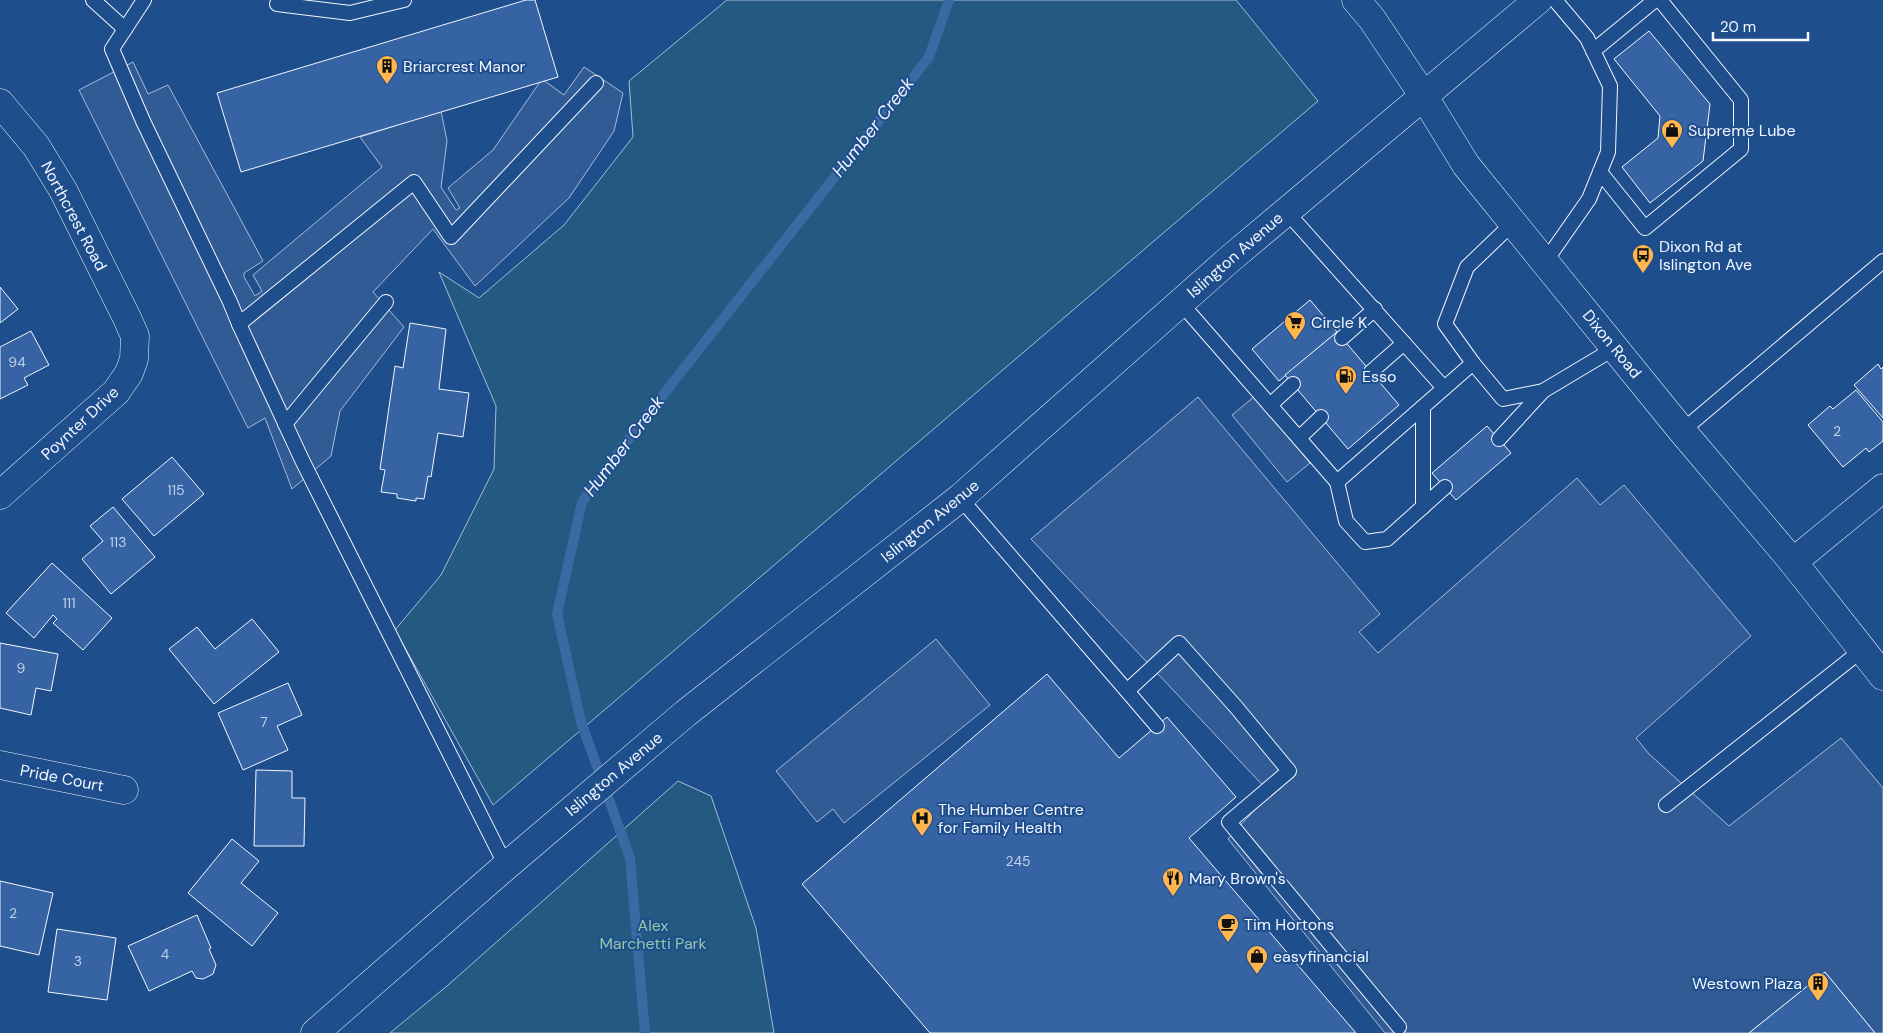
<svg xmlns="http://www.w3.org/2000/svg" width="1883" height="1033" font-family="'DM Sans',sans-serif">
  <rect width="100%" height="100%" fill="#1f4e8c"/>
  <g fill="#245a82" stroke="#a8bbd7">
    <polygon points="727,0 1236,0 1318,101 493,805 395,630 441,575 494,469 496,406 439,272 479,298 564,225 633,137 629,81"/>
    <polygon points="678,781 711,796 756,928 774,1033 390,1033 447,986"/>
  </g>
  <g fill="#305b95" stroke="#a8bbd7">
    <polygon points="133,62 148,94 168,85 263,261 244,273 244,277 255,296 262,291 253,275 382,167 360,137 441,111 447,141 441,187 456,210 460,208 448,188 493,150 542,79 564,95 584,67 623,93 614,131 569,198 475,286 433,229 373,292 404,327 340,411 331,456 292,489 265,418 248,428 79,90"/>
    <polygon points="1255,396 1310,463 1287,482 1232,415"/>
    <polygon points="1198,397 1380,614 1359,632 1378,653 1577,478 1600,505 1624,485 1751,636 1636,738 1649,754 1729,826 1841,738 1883,788 1883,1033 1875,1033 1825,972 1749,1033 1385,1033 1228,839 1270,793 1031,539"/>
    <polygon points="936,639 990,705 844,823 833,809 817,822 776,771"/>
  </g>
  <g fill="none" stroke-linecap="round" stroke-linejoin="round">
    <polyline stroke="#3b69a3" stroke-width="10" points="645,1033 630,858 581,722 557,614 582,502 630,437 929,57 949,0"/>
  </g>
  <g fill="#3563a3" stroke="#f2f6ff">
    <polygon points="526,0 535,0 558,77 241,172 217,93"/>
    <polygon points="1649,31 1710,104 1703,161 1650,203 1622,167 1658,138 1660,116 1614,59"/>
    <polygon points="0,287 18,309 0,323"/>
    <polygon points="1310,300 1337,332 1279,381 1252,349"/>
    <polygon points="410,323 446,329 439,389 469,393 463,437 438,433 431,477 428,476 424,499 416,498 416,501 397,498 397,494 381,492 385,470 380,469 395,366 403,368"/>
    <polygon points="31,331 49,365 24,378 28,385 0,399 0,347"/>
    <polygon points="1337,332 1399,405 1348,449 1285,375"/>
    <polygon points="1878,364 1881,369 1883,367 1883,418 1854,385"/>
    <polygon points="1856,390 1883,422 1883,441 1869,452 1866,448 1843,467 1808,425 1830,406 1833,409"/>
    <polygon points="1487,426 1511,453 1456,500 1432,473"/>
    <polygon points="172,457 204,494 154,536 122,499"/>
    <polygon points="113,507 155,557 111,594 82,559 103,541 90,526"/>
    <polygon points="52,563 112,618 83,650 53,623 57,619 53,615 34,638 6,613"/>
    <polygon points="252,619 279,652 214,704 169,649 197,627 215,649"/>
    <polygon points="0,643 58,654 51,691 36,688 31,715 0,708"/>
    <polygon points="1047,674 1119,758 1167,717 1236,797 1189,838 1356,1033 930,1033 802,884"/>
    <polygon points="288,683 302,715 277,726 288,750 243,770 218,713"/>
    <polygon points="256,770 292,771 292,798 305,798 304,846 254,846"/>
    <polygon points="232,839 259,861 241,883 278,913 252,946 188,893"/>
    <polygon points="0,881 53,893 39,955 0,946"/>
    <polygon points="197,915 211,948 209,949 216,965 213,974 203,979 196,978 192,971 149,991 128,946"/>
    <polygon points="57,929 116,938 107,1000 48,992"/>
    <polygon points="1825,972 1875,1033 1749,1033"/>
  </g>
  <g fill="none" stroke-linecap="round" stroke-linejoin="round">
    <g stroke="#f2f6ff" stroke-width="16">
      <g id="service">
        <polyline points="93,0 125,29"/>
        <polyline points="144,0 112,49 143,121 230,302 239,324 302,460 506,866"/>
        <polyline points="277,4 350,13 404,0"/>
        <polyline points="1593,51 1655,0"/>
        <polyline points="1600,172 1645,228 1741,149 1741,100 1660,0"/>
        <polyline points="1286,211 1444,388"/>
        <polyline points="1513,223 1467,267 1445,324 1473,363 1503,399 1543,391 1615,348"/>
        <polyline points="1545,262 1589,199 1608,152 1610,86 1587,38 1555,0"/>
        <polyline points="1180,302 1337,482 1473,363"/>
        <polyline points="239,324 414,182 451,237 596,83"/>
        <polyline points="1342,338 1375,309"/>
        <polyline points="1371,372 1404,343"/>
        <polyline points="1270,405 1293,384"/>
        <polyline points="1423,407 1423,507"/>
        <polyline points="285,424 386,302"/>
        <polyline points="1682,431 1883,261"/>
        <polyline points="1299,438 1321,417"/>
        <polyline points="1499,439 1543,391"/>
        <polyline points="1337,482 1346,521 1365,542 1387,539 1445,487"/>
        <polyline points="960,498 1127,691 1179,643 1236,707 1289,771 1229,822 1399,1027"/>
        <polyline points="1127,691 1157,726"/>
        <polyline points="1666,805 1862,650"/>
      </g>
    </g>
    <g stroke="#f2f6ff" stroke-width="29">
      <g id="minor">
        <polyline points="0,103 36,146 63,190 127,318 135,336 134,359 129,373 116,392 0,495"/>
        <polyline points="1793,562 1883,488"/>
        <polyline points="0,765 124,790"/>
      </g>
    </g>
    <g stroke="#f2f6ff" stroke-width="29">
      <g id="secondary">
        <polyline points="1356,0 1372,19 1423,95 1466,165 1682,431 1793,562 1883,676"/>
        <polyline points="315,1033 506,866 686,713 960,498 1231,258 1538,0"/>
      </g>
    </g>
    <use href="#service" stroke="#1f4e8c" stroke-width="14"/>
    <use href="#minor" stroke="#1f4e8c" stroke-width="28"/>
    <use href="#secondary" stroke="#1f4e8c" stroke-width="28"/>
  </g>
  <defs>
    <g id="building-pin" transform="scale(1.125)"><path d="M0 17L-7.5 6A9.5 9.5 0 1 1 7.5 6Z" fill="#ffb74d" stroke="#1f4e8c"/><path d="M-4-6H4V6H1V3H-1V6H-4ZM-2.5-4.3h1.7v1.8h-1.7ZM.8-4.3h1.7v1.8H.8ZM-2.5-1h1.7V.8h-1.7ZM.8-1h1.7V.8H.8Z" fill="#111"/></g>
    <g id="shop-pin" transform="scale(1.125)"><path d="M0 17L-7.5 6A9.5 9.5 0 1 1 7.5 6Z" fill="#ffb74d" stroke="#1f4e8c"/><path d="M-5-2.5h2.3a2.7 3.5 0 0 1 5.4 0H5L5.5 6h-11ZM-1.5-2.5h3a1.5 2.3 0 0 0-3 0Z" fill="#111"/></g>
    <g id="bus-pin" transform="scale(1.125)"><path d="M0 17L-7.5 6A9.5 9.5 0 1 1 7.5 6Z" fill="#ffb74d" stroke="#1f4e8c"/><path d="M-5-6H5V4H4V6H2V4H-2V6H-4V4H-5ZM-3.5-4V0h7V-4ZM-3.5 1.2v1.5H-2V1.2ZM2 1.2v1.5H3.5V1.2Z" fill="#111"/></g>
    <g id="supermarket-pin" transform="scale(1.125)"><path d="M0 17L-7.5 6A9.5 9.5 0 1 1 7.5 6Z" fill="#ffb74d" stroke="#1f4e8c"/><path d="M-6-5.5h2.5l.6 2H6L4.5 2H-2.5L-4.4-4H-6ZM-1.5 3.2a1.3 1.3 0 1 0 .1 0ZM3 3.2a1.3 1.3 0 1 0 .1 0Z" fill="#111"/></g>
    <g id="fuel-pin" transform="scale(1.125)"><path d="M0 17L-7.5 6A9.5 9.5 0 1 1 7.5 6Z" fill="#ffb74d" stroke="#1f4e8c"/><path d="M-5.5-6h7V0h2V4h1.3V-2.5L3-4.5l.8-.8L6-3V5H2.5V1h-1V6h-7ZM-4.2-4.7v3.2H.2V-4.7Z" fill="#111"/></g>
    <g id="hospital-pin" transform="scale(1.125)"><path d="M0 17L-7.5 6A9.5 9.5 0 1 1 7.5 6Z" fill="#ffb74d" stroke="#1f4e8c"/><path d="M-5-5h3v3.5h4V-5h3V5h-3V1.5h-4V5h-3Z" fill="#111"/></g>
    <g id="restaurant-pin" transform="scale(1.125)"><path d="M0 17L-7.5 6A9.5 9.5 0 1 1 7.5 6Z" fill="#ffb74d" stroke="#1f4e8c"/><path d="M-5-6h1v4h1v-4h1v4h1v-4h1v5L-1.5 .5V6h-2V.5L-5-1ZM5-6V6H3V1.5H1.5Q1.5-4 5-6Z" fill="#111"/></g>
    <g id="cafe-pin" transform="scale(1.125)"><path d="M0 17L-7.5 6A9.5 9.5 0 1 1 7.5 6Z" fill="#ffb74d" stroke="#1f4e8c"/><path d="M-5.5-4.5H6V0H3Q3 3.5 0 3.5H-2.5Q-5.5 3.5-5.5 0ZM3-3.2v2h1.7v-2ZM-6 4.5H4V6H-6Z" fill="#111"/></g>
  </defs>
  <g fill-rule="evenodd">
    <use href="#building-pin" x="387" y="66"/>
    <use href="#shop-pin" x="1672" y="130"/>
    <use href="#bus-pin" x="1643" y="255"/>
    <use href="#supermarket-pin" x="1295" y="322"/>
    <use href="#fuel-pin" x="1346" y="376"/>
    <use href="#hospital-pin" x="922" y="818"/>
    <use href="#restaurant-pin" x="1173" y="878"/>
    <use href="#cafe-pin" x="1228" y="924"/>
    <use href="#shop-pin" x="1257" y="956"/>
    <use href="#building-pin" x="1818" y="983"/>
  </g>
  <g text-anchor="middle" dominant-baseline="central" stroke-width="4" stroke-linejoin="round" paint-order="stroke">
    <g font-size="14" fill="#c3d1e8">
      <text x="17" y="362">94</text>
      <text x="1837" y="431">2</text>
      <text x="176" y="490">115</text>
      <text x="118" y="542">113</text>
      <text x="69" y="603">111</text>
      <text x="21" y="668">9</text>
      <text x="264" y="722">7</text>
      <text x="1018" y="861">245</text>
      <text x="13" y="913">2</text>
      <text x="165" y="954">4</text>
      <text x="78" y="961">3</text>
    </g>
    <g font-size="16" fill="#f2f6ff" stroke="#1f4e8c" text-anchor="start">
      <text x="403" y="66">Briarcrest Manor</text>
      <text x="1688" y="130">Supreme Lube</text>
      <text x="1659" y="246">Dixon Rd at<tspan x="1659" dy="18">Islington Ave</tspan></text>
      <text x="1311" y="322">Circle K</text>
      <text x="1362" y="376">Esso</text>
      <text x="938" y="809">The Humber Centre<tspan x="938" dy="18">for Family Health</tspan></text>
      <text x="1189" y="878">Mary Brown's</text>
      <text x="1244" y="924">Tim Hortons</text>
      <text x="1273" y="956">easyfinancial</text>
      <text x="1802" y="983" text-anchor="end">Westown Plaza</text>
    </g>
    <g font-size="16" fill="#f2f6ff" stroke="#1f4e8c">
      <text transform="translate(74 216) rotate(62)">Northcrest Road</text>
      <text transform="translate(1235 255) rotate(-41)">Islington Avenue</text>
      <text transform="translate(1612 344) rotate(51)">Dixon Road</text>
      <text transform="translate(80 423) rotate(-43)">Poynter Drive</text>
      <text transform="translate(930 521) rotate(-39)">Islington Avenue</text>
      <text transform="translate(614 774) rotate(-40)">Islington Avenue</text>
      <text transform="translate(62 778) rotate(11)">Pride Court</text>
    </g>
    <g font-size="16" fill="#97c8a6" stroke="#1f4e8c">
      <text x="653" y="925">Alex<tspan x="653" dy="18">Marchetti Park</tspan></text>
    </g>
    <g font-size="18" font-style="italic" fill="#f2f6ff" stroke="#1f4e8c">
      <text transform="translate(873 127) rotate(-52)">Humber Creek</text>
      <text transform="translate(624 446) rotate(-53)">Humber Creek</text>
    </g>
  </g>
  <path d="M1713 32v8h95v-8" fill="none" stroke="#f2f6ff" stroke-width="2.5"/>
  <text x="1720" y="32" font-size="15" fill="#f2f6ff" stroke="#1f4e8c" stroke-width="4" paint-order="stroke">20 m</text>
</svg>
